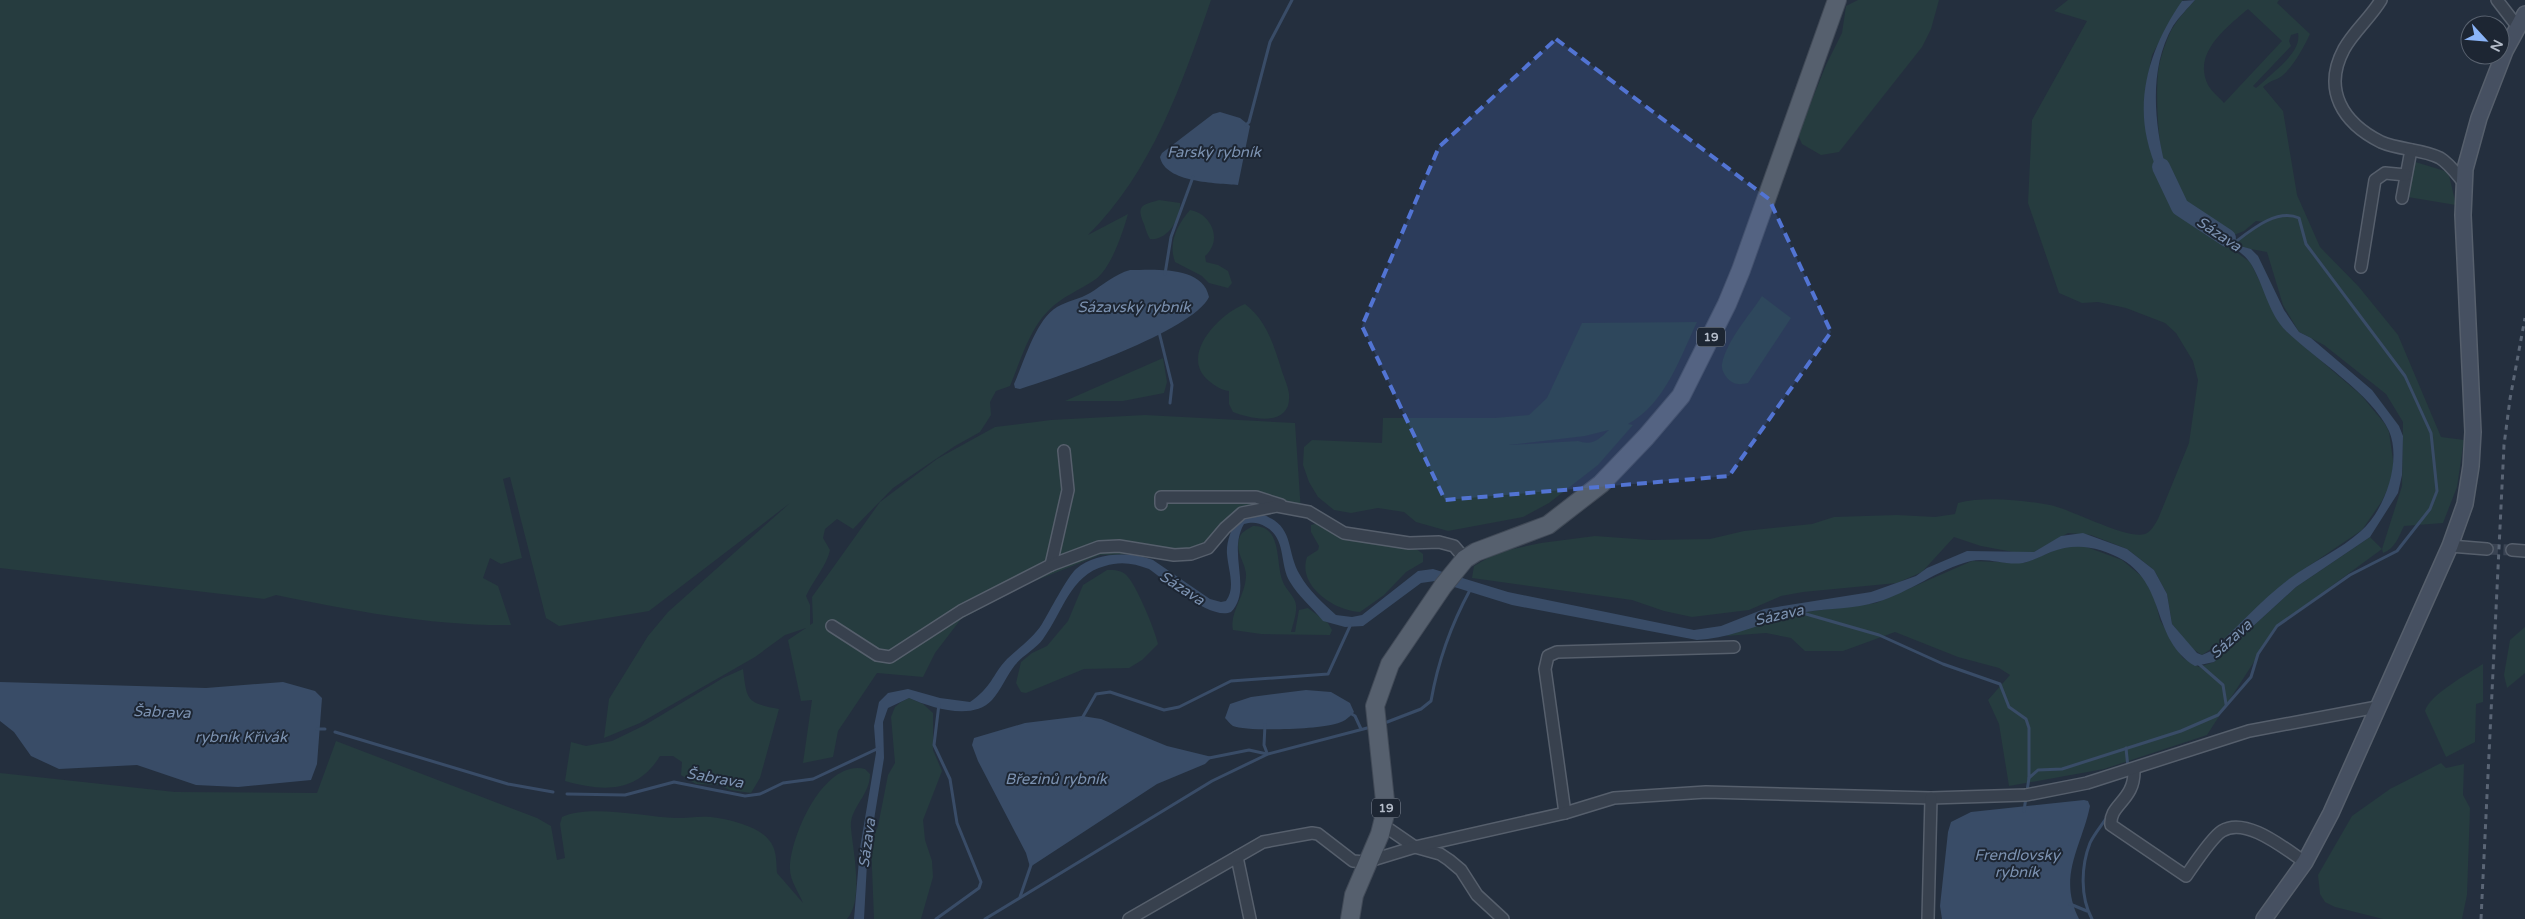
<svg xmlns="http://www.w3.org/2000/svg" width="2525" height="919" font-family="'Varela Round',sans-serif">
  <rect width="100%" height="100%" fill="#242f3e"/>
  <g fill="#263c3f" fill-rule="evenodd">
    <path d="M0 0H1211C1182 84 1152 172 1088 235L1128 214C1123 232 1111 268 1096 279 1080 290 1061 297 1048 311 1029 330 1020 362 1010 386L996 391 990 402 991 415 980 432 955 446 893 488 853 529 837 519 825 529 823 538 830 550C827 565 813 581 806 596L810 605V625L813 623 812 597 880 502 937 459 995 427 1051 420 1145 415 1295 423 1301 512 1276 513 1243 518 1217 547 1188 560 1135 554 1100 555 1032 582 961 619 935 653 923 677 877 673 838 731 833 757 803 763 812 700 801 701 788 640 806 628 785 635 755 657 640 723 604 738 609 699 648 636 668 612 790 503 649 611 559 626 546 618 510 477 503 479 522 558 501 564 490 558 483 578 498 586 511 625C432 626 354 611 276 595L264 599 0 568Z"/>
    <polygon points="1858,0 1939,0 1931,29 1922,47 1839,152 1821,155 1802,144 1798,135 1826,65 1842,33 1846,6"/>
    <path d="M2068 0H2183L2152 55 2145 91 2147 138 2171 205 2250 262 2285 330 2361 395 2385 424 2389 432 2394 467 2389 486 2382 501 2362 530 2288 580 2221 642 2202 655 2190 647 2172 624 2167 594 2154 570 2127 549 2091 535 2068 533 2034 552H2013L1981 546 1954 537 1922 572 1897 583 1803 592 1781 596 1749 610 1692 617 1664 611 1632 600 1472 578 1474 566 1498 552 1541 543 1595 536 1650 540 1710 539 1744 531 1812 524 1834 517 1897 515 1935 517 1955 514 1958 503C1984 496 2023 500 2050 505 2071 509 2127 540 2145 534 2151 532 2155 524 2158 519L2189 443 2198 380 2193 361 2176 333 2165 323 2126 308 2098 302 2082 303 2059 293 2028 203 2032 120 2087 21 2054 11Z"/>
    <path d="M2195 0H2279L2277 3 2310 34C2304 47 2290 73 2277 79 2271 81 2268 83 2263 87L2283 111 2297 195 2320 247 2359 287 2398 335 2441 437 2464 440 2457 487 2443 523 2404 526C2399 536 2395 549 2383 553L2382 549 2277 626 2207 735 2104 769 2009 786 1999 724 1988 700 2010 675 1999 668 1958 657 1895 632 1843 651H1805L1791 638 1766 633 1726 636 1770 620 1806 612 1876 603 1972 561 2024 563 2058 549 2081 545 2122 560 2145 579 2154 596 2160 620 2174 645 2183 658 2199 667 2214 662 2296 587 2370 537 2382 549 2402 486 2403 422 2386 394 2324 345 2299 332 2283 305 2267 252 2240 247 2234 241 2266 222 2256 221 2244 231 2234 235C2216 230 2197 223 2183 210 2159 188 2155 105 2158 73 2159 63 2163 50 2167 40 2172 25 2184 12 2195 0ZM2248 9 2282 41 2224 103C2219 97 2212 92 2208 85 2192 53 2227 27 2248 9ZM2298 33C2302 52 2275 70 2262 83L2256 88 2253 86 2291 46 2289 41 2291 35Z"/>
    <polygon points="2412,161 2445,171 2449,175 2456,205 2408,197"/>
    <path d="M1159 200 1180 203C1181 219 1167 241 1150 239 1147 234 1146 230 1144 224 1136 205 1142 205 1159 200Z"/>
    <path d="M1190 210C1210 213 1224 239 1205 256L1206 262 1218 265 1228 271 1232 283 1228 288 1209 283 1202 276 1175 262C1168 243 1177 225 1190 210Z"/>
    <path d="M1762 296 1791 318 1748 383C1739 385 1734 385 1727 378 1724 374 1721 369 1722 364 1727 340 1749 316 1762 296Z"/>
    <path d="M1245 304C1266 320 1273 343 1281 368 1283 376 1288 385 1289 394 1292 427 1253 420 1233 412L1229 404V391C1221 390 1215 386 1209 381 1178 356 1220 313 1245 304Z"/>
    <path d="M1697 322C1680 358 1665 404 1628 424L1633 425 1598 465 1549 503 1523 517 1448 531 1416 522 1404 512 1378 508 1351 513 1334 510 1318 497 1309 482 1303 465 1304 447 1312 440 1382 443 1383 418H1495L1529 415 1547 398 1582 323ZM1609 430C1599 439 1593 446 1578 441L1509 445 1585 436Z"/>
    <polygon points="1163,358 1167,382 1164,393 1123,401 1065,401"/>
    <path d="M1318 523 1415 548 1423 554V562L1406 572 1384 595 1360 612C1335 611 1297 586 1307 557L1318 550 1319 546 1311 532V525Z"/>
    <path d="M1253 526C1283 525 1275 563 1283 582 1286 590 1295 596 1296 605 1297 613 1293 624 1291 632H1295L1299 610 1308 608 1328 623 1332 630 1330 635 1261 634 1233 630C1229 613 1245 596 1246 577 1247 564 1235 554 1239 539 1241 532 1246 530 1253 526Z"/>
    <path d="M1107 570C1115 570 1123 570 1128 577 1137 587 1155 630 1158 644L1142 660 1129 668 1084 669 1026 693 1021 692 1016 683 1021 662 1032 653 1047 646 1068 621 1083 585Z"/>
    <polygon points="2525,627 2525,673 2507,688 2504,675 2510,640"/>
    <path d="M2483 664V702L2476 704 2475 742 2446 757 2425 711C2429 695 2469 673 2483 664Z"/>
    <path d="M743 669C747 700 746 703 779 709L760 778 751 793 730 790 719 785 696 784 681 775 682 762 673 756H660C637 793 604 792 565 781L571 742 586 746 612 741 645 725 723 678Z"/>
    <polygon points="909,698 923,704 933,713 933,750 942,771 923,820 925,840 932,861 933,877 921,919 874,919 871,843 878,826 888,775 895,763 891,717 895,707 901,702"/>
    <path d="M336 741 537 818 551 826 557 860 565 858 560 824 562 817C590 804 645 817 676 818 690 818 703 815 718 818 732 820 753 826 764 835 777 846 776 857 777 873L803 903C799 892 789 880 790 867 791 835 824 759 865 769L870 774C870 796 849 808 851 828 853 851 864 900 847 919H0V773L175 792 317 793Z"/>
    <polygon points="2441,763 2446,768 2464,764 2463,795 2470,808 2467,895 2462,919 2383,919 2335,907 2325,902 2320,894 2318,875 2352,816 2390,789"/>
  </g>
  <g fill="#394c67">
    <path d="M2195 0C2188 8 2179 17 2173 26 2149 67 2154 121 2165 165 2169 180 2170 198 2183 210 2198 224 2219 228 2236 239L2234 241 2240 246 2251 249 2258 256 2284 310 2299 332 2311 338 2372 390 2399 426 2403 436 2402 475 2398 493 2370 537 2296 587 2214 662 2195 666C2151 639 2167 587 2123 560 2100 547 2076 542 2051 552 2042 556 2032 561 2023 563 2006 566 1988 557 1971 561 1938 569 1909 593 1877 602 1855 609 1829 608 1806 612 1769 619 1735 638 1697 640L1512 605 1435 581 1421 583 1363 626 1345 627 1323 621C1312 607 1298 596 1290 582 1279 564 1287 539 1266 527 1258 522 1252 522 1244 524 1227 553 1253 589 1231 612 1211 621 1166 581 1149 569 1134 563 1120 561 1105 566 1070 575 1063 612 1043 639 1036 649 1023 655 1015 665 1007 675 1001 690 992 700 973 721 932 708 909 698L888 708 883 722 884 758 867 863 864 919H854L860 848 876 753 874 726 879 702 888 693 908 689 940 698 970 702C992 687 992 675 1007 659 1020 647 1033 638 1042 624 1050 611 1067 577 1076 569 1095 552 1131 551 1153 560L1210 599 1221 602 1226 601C1236 588 1228 569 1227 554 1226 543 1231 529 1237 520L1261 514C1296 526 1285 550 1300 575 1308 590 1324 604 1336 615L1352 617 1362 615 1418 571 1433 569 1508 592 1694 630 1721 626 1764 609 1871 592 1916 576 1927 568 1967 551 2034 552 2061 536 2083 533 2127 549 2154 570 2167 594 2172 624 2197 653 2202 655 2211 651C2237 628 2261 600 2289 579 2312 562 2340 550 2361 531 2385 510 2402 461 2389 431 2372 394 2315 359 2286 331 2268 313 2264 285 2251 264 2242 248 2195 224 2177 213L2171 205C2163 183 2152 162 2147 139 2136 90 2154 41 2182 1Z"/>
    <path d="M1220 112 1240 118 1250 126 1238 185C1217 183 1165 183 1160 157L1162 153 1213 114Z"/>
    <path d="M1130 270C1153 270 1203 265 1209 297 1193 331 1058 377 1020 389L1015 388 1014 384C1024 362 1036 319 1057 307 1067 301 1080 299 1090 293 1103 285 1115 274 1130 270Z"/>
    <polygon points="0,682 206,688 283,682 315,691 322,698 317,764 311,780 238,787 196,785 137,765 59,769 31,756 14,732 0,721"/>
    <path d="M1306 690 1331 692 1350 703 1354 712C1348 719 1343 722 1335 724 1320 729 1247 732 1233 726 1230 724 1227 720 1225 718L1230 704 1251 697Z"/>
    <polygon points="1082,716 1101,719 1167,746 1212,757 1205,764 1157,784 1030,867 1026,853 978,761 972,745 974,738 1025,723"/>
    <path d="M2084 800 2088 801 2090 806C2082 846 2057 876 2079 919H1942L1940 906 1948 832 1951 822 1971 812Z"/>
  </g>
  <g fill="none" stroke-linecap="round" stroke-linejoin="round">
    <g stroke="#394c67" stroke-width="3">
      <polyline points="1246,125 1249,122 1270,42 1292,0"/>
      <polyline points="1165,274 1171,237 1193,177"/>
      <polyline points="1159,332 1172,385 1170,403"/>
      <path d="M1800 611 1806 614 1879 635 1943 664 2000 684 2009 707 2026 719 2029 728V778L2038 770 2062 769 2181 731 2218 715 2251 677 2258 654 2277 626 2350 575 2397 551 2430 509 2437 491 2431 433 2405 376 2306 244 2299 218C2277 208 2251 230 2234 243"/>
      <polyline points="2199,664 2223,685 2226,704"/>
      <polyline points="1350,713 1355,716 1361,729"/>
      <polyline points="1081,720 1096,694 1110,692 1164,710 1179,707 1231,681 1328,674 1350,626"/>
      <path d="M1382 724 1421 709 1431 701C1438 661 1451 625 1470 590"/>
      <polyline points="1265,725 1264,745 1267,753"/>
      <polyline points="317,729 325,729"/>
      <polyline points="335,732 508,784 553,792"/>
      <polyline points="2126,748 2128,768"/>
      <polyline points="1209,758 1249,750 1267,754"/>
      <polyline points="2027,791 2029,778"/>
      <polyline points="567,794 625,795 674,782 745,796 760,794 783,783 813,779 879,748"/>
      <polyline points="2024,811 2026,797"/>
      <polyline points="1020,897 1031,865"/>
      <polyline points="2070,904 2087,911"/>
      <polyline points="936,919 979,888 981,882 957,823 950,779 934,745 939,704"/>
      <polyline points="985,919 1212,781 1268,754 1371,727"/>
      <path d="M2092 919C2080 897 2081 866 2090 843 2094 834 2102 825 2107 817"/>
    </g>
    <polyline stroke="#394c67" stroke-width="18" points="2161,167 2180,207 2227,238"/>
    <polyline stroke="#3a4453" stroke-width="11" stroke-dasharray="11 5.5" stroke-linecap="butt" points="2487,549 2512,550"/>
    <g stroke="#565f6c" stroke-width="14">
      <g id="street">
        <path d="M2381 0C2371 17 2354 31 2344 49 2322 90 2343 123 2381 142 2399 150 2423 149 2440 158 2450 164 2457 175 2464 183"/>
        <polyline points="2497,0 2517,26"/>
        <polyline points="2402,198 2411,150"/>
        <polyline points="2361,267 2375,180 2385,173 2406,175"/>
        <polyline points="1161,504 1161,497 1256,497 1281,505"/>
        <polyline points="2450,546 2487,549"/>
        <polyline points="2512,550 2525,551"/>
        <polyline points="1051,565 1068,490 1064,451"/>
        <polyline points="832,626 877,655 890,657 961,611 1051,565 1099,547 1119,546 1174,555 1191,554 1208,548 1225,528 1242,513 1277,506 1309,512 1344,533 1409,543 1439,542 1454,546 1465,559"/>
        <path d="M2134 770C2135 801 2109 804 2111 825L2186 876C2193 866 2212 837 2222 831 2246 816 2285 849 2305 862"/>
        <polyline points="1565,813 1545,669 1548,656 1557,652 1734,647"/>
        <polyline points="1383,825 1415,847 1440,854 1449,860 1461,870 1477,895 1503,919"/>
        <polyline points="1237,857 1250,919"/>
        <polyline points="1129,919 1263,842 1312,833 1318,834 1353,861 1366,862 1415,847 1565,813 1614,798 1706,792 1931,798 2026,795 2087,783 2249,731 2377,707"/>
        <polyline points="1928,919 1931,798"/>
      </g>
    </g>
    <g stroke="#565f6c" stroke-width="18">
      <polyline id="secondary" points="2264,919 2305,862 2331,813 2450,546 2465,504 2471,466 2473,432 2463,215 2465,169 2479,118 2505,51 2525,14"/>
    </g>
    <g stroke="#414a57" stroke-width="20">
      <polyline id="primary" points="1350,919 1354,895 1380,834 1386,810 1375,706 1390,664 1443,586 1465,559 1476,552 1548,525 1601,484 1646,437 1681,396 1727,304 1741,270 1837,0"/>
    </g>
    <use href="#street" stroke="#38414e" stroke-width="11"/>
    <use href="#secondary" stroke="#465061" stroke-width="15"/>
    <use href="#primary" stroke="#56606e" stroke-width="18"/>
    <polyline stroke="#5a6575" stroke-width="3" stroke-dasharray="5 5" stroke-linecap="butt" points="2481,919 2504,445 2510,399 2525,318"/>
  </g>
  <path fill="#5274d3" fill-opacity="0.2" stroke="#5274d3" stroke-width="4" stroke-dasharray="10 6" stroke-linejoin="round" d="M1556 39 1769 199 1831 332 1729 476 1445 500 1362 326 1439 147Z"/>
  <g text-anchor="middle" dominant-baseline="central" stroke-width="4" stroke-linejoin="round" paint-order="stroke">
    <g fill="#1d2633" stroke="#878f9c" stroke-width="1">
      <rect x="1697" y="327.5" width="28" height="19" rx="4"/>
      <rect x="1372" y="798.5" width="28" height="19" rx="4"/>
    </g>
    <g font-size="12" font-weight="bold" fill="#b4bcc9">
      <text x="1711" y="337">19</text>
      <text x="1386" y="808">19</text>
    </g>
    <g font-size="15" font-style="italic" fill="#7c92b1" stroke="#1d2633">
      <text x="1214" y="152">Farský rybník</text>
      <text transform="translate(2219 234) rotate(34)">Sázava</text>
      <text x="1134" y="307">Sázavský rybník</text>
      <text transform="translate(1182 588) rotate(33)">Sázava</text>
      <text transform="translate(1779 615) rotate(-13)">Sázava</text>
      <text transform="translate(2231 639) rotate(-42)">Sázava</text>
      <text transform="translate(162 712) rotate(2)">Šabrava</text>
      <text x="241" y="737">rybník Křivák</text>
      <text transform="translate(715 778) rotate(10)">Šabrava</text>
      <text x="1056" y="779">Březinů rybník</text>
      <text transform="translate(867 843) rotate(-82)">Sázava</text>
      <text x="2017" y="855">Frendlovský<tspan x="2017" dy="17">rybník</tspan></text>
    </g>
  </g>
  <g transform="translate(2485 40) rotate(116)"><circle r="24" fill="#1d2633" stroke="#59626f"/>
  <path d="M0-4L9 19L0 12L-9 19Z" fill="#8ab4f8"/>
  <text y="-8" font-size="14" font-weight="bold" text-anchor="middle" fill="#b4bcc9">N</text>
  </g>
</svg>
